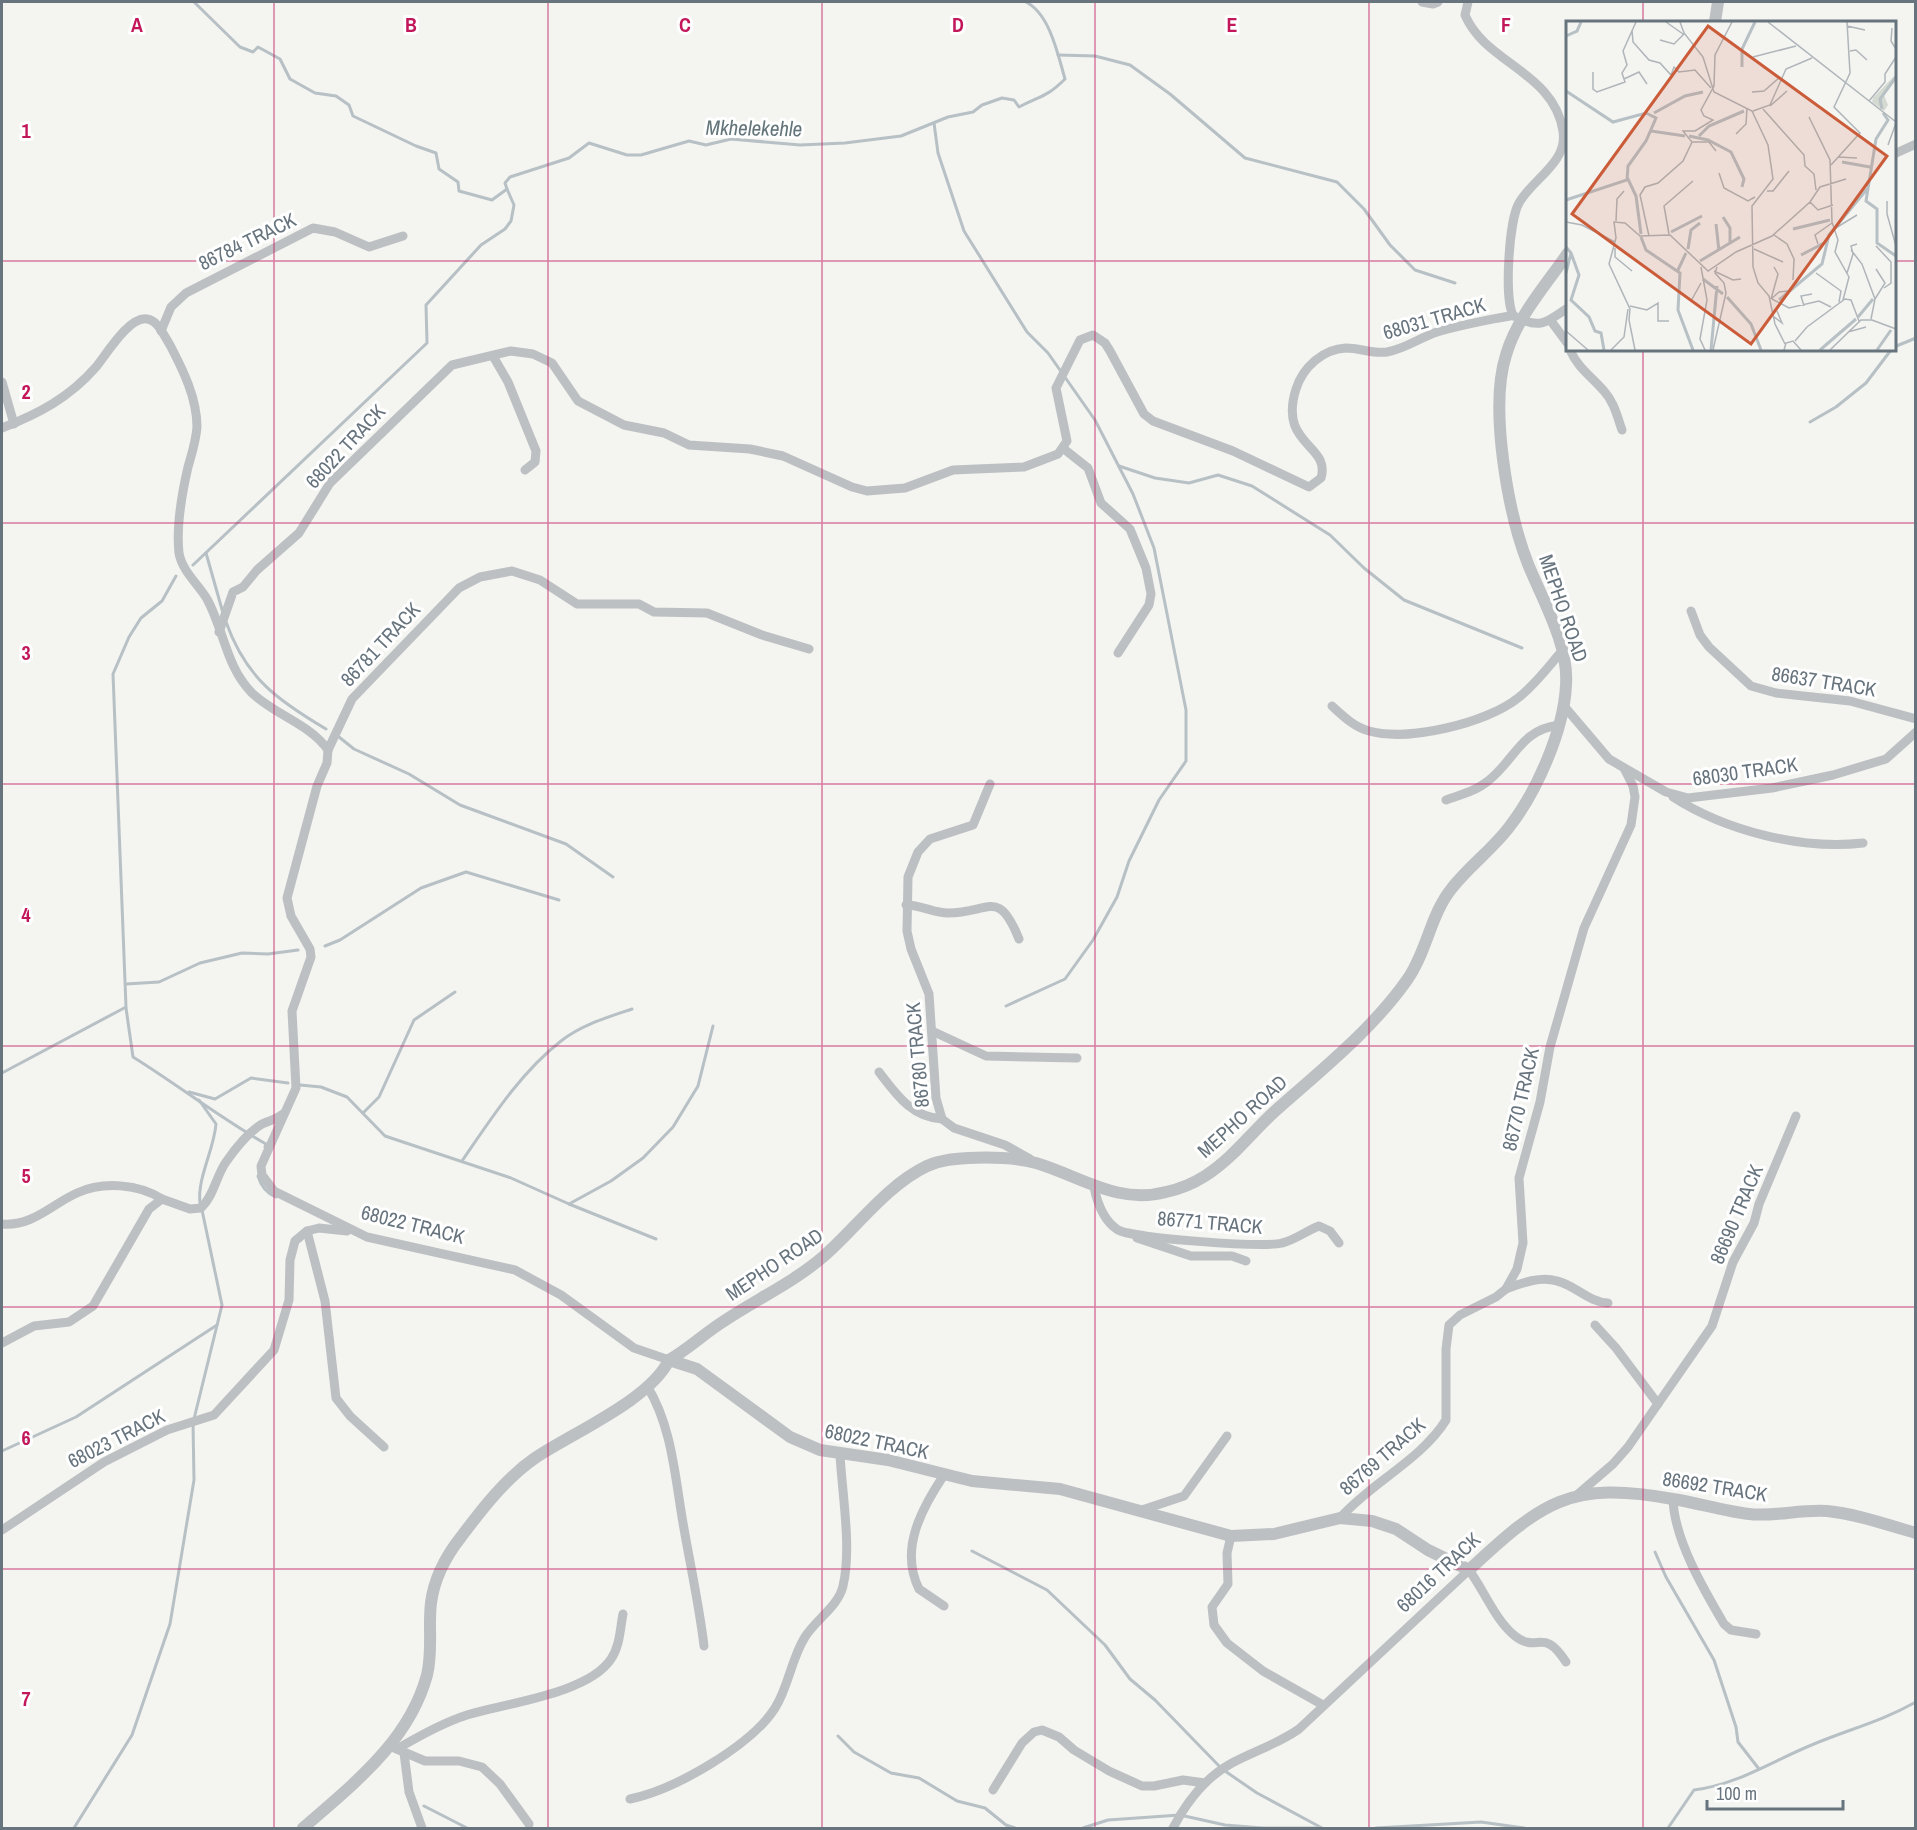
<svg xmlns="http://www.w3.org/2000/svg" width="1917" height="1830" font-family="'Archivo Narrow',sans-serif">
  <rect width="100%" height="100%" fill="#f4f4f1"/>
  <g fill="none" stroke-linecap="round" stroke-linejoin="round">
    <g stroke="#b7c0c4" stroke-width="3">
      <path d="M194 2 240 47 253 52 258 47 280 59 290 79 315 93 336 96 349 105 353 116 416 146 436 153 439 169 458 182 459 191 492 200 507 189 505 183 510 177 569 158 589 143 627 155H641L689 141 706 145 731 139 800 145 845 143 901 136 948 117 973 112 982 105 1002 98 1014 100 1019 107C1040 96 1047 97 1065 79 1058 55 1050 14 1026 2"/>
      <polyline points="1058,55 1095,56 1130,65 1170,94 1245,158 1337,182 1364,209 1390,245 1415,270 1455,283"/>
      <polyline points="934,123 938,153 964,231 1027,332 1048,353 1095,420 1133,494 1154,548 1186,710 1186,761 1159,800 1129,861 1117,897 1093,940 1065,979 1006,1006"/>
      <polyline points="1894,347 1916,338"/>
      <polyline points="1810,422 1836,407 1866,383 1891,350"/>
      <polyline points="1119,466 1155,478 1189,483 1218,475 1252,486 1330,535 1364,568 1404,600 1522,648"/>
      <polyline points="206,553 223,613"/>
      <polyline points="193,565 427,343 426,305 481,245 505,229 511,221 514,205 507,189"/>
      <path d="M226 622C246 678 277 700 326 729"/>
      <polyline points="339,737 354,749 409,774 460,805 566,844 613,877"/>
      <polyline points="325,946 340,940 421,888 466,872 559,900"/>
      <polyline points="126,984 159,982 200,963 242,953 268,954 298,950"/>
      <path d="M126 1008 133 1057C178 1085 220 1118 266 1144L265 1147"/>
      <polyline points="2,1073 126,1007 113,674 129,637 141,618 162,601 176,576"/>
      <polyline points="300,1085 321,1087 347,1097 385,1136 511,1178 569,1204 656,1239"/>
      <polyline points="189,1092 215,1099 251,1078 288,1083"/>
      <path d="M199 1100 216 1124C214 1150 197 1178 200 1203"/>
      <polyline points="363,1113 379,1097 414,1020 455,992"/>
      <path d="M462 1161C491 1119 520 1073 561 1041 581 1025 608 1017 632 1009"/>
      <path d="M258 1176C261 1186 266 1193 276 1197"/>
      <polyline points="569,1204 611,1181 643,1158 673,1127 698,1086 713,1026"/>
      <polyline points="2,1451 76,1417 217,1325"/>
      <polyline points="972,1551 1047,1590 1105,1645 1130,1679 1155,1700 1222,1769 1257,1793 1322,1828"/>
      <polyline points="1655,1552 1666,1577 1714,1660 1736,1727 1738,1742 1759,1769"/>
      <polyline points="838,1736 854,1752 891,1773 919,1778 957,1801 985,1808 1006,1825 1015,1828"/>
      <polyline points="424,1806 467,1828"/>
      <polyline points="74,1828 132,1735 170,1624 194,1480 193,1423 222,1305 202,1210"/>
      <polyline points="1083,1828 1108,1820 1180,1815 1225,1825 1262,1828"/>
      <polyline points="1262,1828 1321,1828"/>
      <polyline points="1376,1828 1481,1822 1524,1828"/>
      <path d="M1668 1828 1694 1790C1737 1785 1774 1760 1814 1744 1850 1729 1880 1722 1916 1702"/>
    </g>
    <g stroke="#bcc0c2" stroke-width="9">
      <polyline points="1422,2 1433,4 1438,2"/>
      <path d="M1468 2 1465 15C1485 63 1554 72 1563 131 1568 163 1533 178 1519 203 1509 220 1504 298 1513 315"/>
      <polyline points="1894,154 1916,144"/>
      <polyline points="1551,321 1568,344"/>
      <polyline points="161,331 171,307 186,293 313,228 335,232 369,247 403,236"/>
      <path d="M1570 350C1578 368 1591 376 1604 391 1614 402 1617 416 1622 430"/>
      <polyline points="493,356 508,382 536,451 535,462 525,470"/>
      <polyline points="2,382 14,424"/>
      <path d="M2 428C38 414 69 398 96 367 106 355 129 316 147 319 158 320 164 336 170 345 183 370 197 398 197 427 196 441 192 453 188 467 182 493 176 526 179 553 182 571 198 584 207 599 224 630 226 667 252 693 275 715 310 724 328 750L327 763 317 786 287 898 291 916 310 949 311 957 292 1011 296 1088 261 1166 262 1175 274 1191 367 1237 515 1270 561 1295 634 1348 669 1360"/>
      <polyline points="1064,449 1088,468 1101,503 1130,529 1146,568 1151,594 1149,605 1118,653"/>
      <polyline points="1691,611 1700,635 1709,647 1751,686 1776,693 1850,701 1916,719"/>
      <path d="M219 632 233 592 243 587 257 570 299 533 330 483 452 365 511 351 533 354 552 363 578 401 624 425 664 433 689 445 750 449 783 456 852 487 867 491 905 488 953 470 1024 467 1058 454 1067 441 1056 388 1080 340 1093 335 1105 343 1110 351 1144 414 1153 421 1233 451 1309 487 1321 478C1331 444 1278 446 1296 389 1303 367 1323 349 1346 348 1360 348 1373 354 1387 352 1404 349 1418 339 1434 333 1452 327 1491 319 1510 316 1515 315 1518 318 1523 320 1543 329 1551 318 1568 308"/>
      <path d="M1332 706C1343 716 1354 727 1369 731 1408 742 1487 723 1518 698 1535 685 1548 667 1562 651"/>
      <polyline points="1564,706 1609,759 1666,792 1688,798 1772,788 1833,775 1886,759 1916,732"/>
      <polyline points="328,750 352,699 459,588 480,577 512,571 540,580 577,604 639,604 654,612 707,613 762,635 809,649"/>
      <polyline points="990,784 973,825 930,839 918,852 908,877 907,931 911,949 929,994 936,1098 942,1119 954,1128 1005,1145 1030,1159"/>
      <path d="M1673 797C1726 831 1801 850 1863 843"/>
      <path d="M1446 800C1460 795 1476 791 1488 781 1516 759 1520 730 1559 725"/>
      <path d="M906 905C921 905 934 913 948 913 990 913 998 887 1019 939"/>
      <polyline points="932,1031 986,1056 1077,1058"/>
      <path d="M879 1072C896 1094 911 1117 942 1119"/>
      <path d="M1094 1187C1097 1202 1104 1221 1118 1230 1132 1238 1263 1248 1282 1243 1295 1240 1306 1231 1319 1226L1330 1231 1339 1243"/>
      <path d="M2 1224C32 1227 52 1204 77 1193 103 1181 139 1184 162 1199"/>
      <polyline points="307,1231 325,1301 336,1398 350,1416 384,1447"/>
      <polyline points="1137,1238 1191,1256 1232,1256 1246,1261"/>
      <path d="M1506 1289C1522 1283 1540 1276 1557 1281 1575 1285 1588 1302 1608 1303"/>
      <polyline points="1595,1325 1616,1348 1658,1404"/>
      <path d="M2 1343 34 1326 69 1322 93 1306 149 1209 162 1199 190 1209 201 1208C214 1196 216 1176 226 1162 235 1149 249 1132 262 1124 270 1120 276 1120 283 1114"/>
      <path d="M647 1386C672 1426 675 1477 683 1523 690 1564 699 1604 704 1646"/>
      <path d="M944 1475C922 1508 899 1549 919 1589L944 1606"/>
      <polyline points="1577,1495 1613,1464 1628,1447 1712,1326 1733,1262 1754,1223 1759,1204 1796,1116"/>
      <path d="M1673 1499C1674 1539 1704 1590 1724 1624L1731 1630 1756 1634"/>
      <polyline points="1142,1510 1184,1496 1227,1436"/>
      <path d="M1340 1518C1372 1482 1421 1460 1446 1420V1349L1449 1325 1460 1315 1496 1297 1506 1289 1517 1269 1523 1243 1519 1178 1540 1102 1550 1047 1584 928 1631 825 1635 797 1633 786 1624 768"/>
      <polyline points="2,1530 104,1462 167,1430 214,1415 274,1350 289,1300 290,1260 295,1241 307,1231 319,1228 347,1231"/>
      <polyline points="1231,1536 1227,1553 1228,1584 1212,1607 1214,1625 1227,1643 1263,1671 1323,1705"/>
      <polyline points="392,1747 425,1761 459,1761 482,1767 500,1784 529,1824"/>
      <path d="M397 1749C419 1736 442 1723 467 1715 505 1703 588 1694 611 1659 620 1646 620 1629 623 1614"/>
      <polyline points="404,1753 409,1792 422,1828"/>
      <polyline points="993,1790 1022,1743 1034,1732 1042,1730 1059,1737 1074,1750 1109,1771 1142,1786 1154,1786 1183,1780 1205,1783"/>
      <path d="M630 1799C674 1790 751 1746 775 1708 789 1686 791 1659 805 1637 816 1619 838 1607 843 1586 852 1548 842 1494 840 1454"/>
      <path d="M1173 1828C1186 1803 1206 1777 1232 1763 1254 1751 1278 1744 1299 1729L1469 1570C1484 1590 1495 1620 1515 1636 1538 1654 1543 1626 1566 1662"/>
    </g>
    <g stroke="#bcc0c2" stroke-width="12">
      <polyline points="1715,22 1718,2"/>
      <path d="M669 1360 697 1369 790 1437 820 1450 888 1460 972 1481 1060 1489 1231 1536 1274 1534 1340 1518 1372 1521 1396 1529 1428 1550 1469 1570C1542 1502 1570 1480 1673 1499 1698 1503 1723 1511 1749 1514 1775 1517 1801 1509 1827 1511 1857 1514 1887 1525 1916 1533"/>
      <path d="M303 1828C352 1785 409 1742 427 1675 433 1651 428 1627 431 1603 434 1579 446 1556 461 1537 482 1509 506 1478 535 1458 572 1433 650 1400 669 1360 688 1349 705 1333 724 1321 757 1299 794 1282 824 1256 857 1227 887 1185 927 1166 940 1160 954 1159 968 1158 991 1157 1014 1157 1036 1163 1080 1176 1118 1205 1166 1192 1180 1189 1194 1183 1205 1176 1232 1159 1251 1133 1274 1112 1320 1071 1371 1031 1407 980 1427 952 1430 915 1452 888 1469 866 1493 849 1510 826 1537 791 1564 730 1566 685 1569 645 1543 601 1528 564 1508 513 1489 408 1506 355 1517 317 1546 285 1568 253"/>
    </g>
  </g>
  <path fill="none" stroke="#c2185b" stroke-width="1.5" stroke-opacity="0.55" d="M274 2V1828M548 2V1828M822 2V1828M1095 2V1828M1369 2V1828M1643 2V22M2 261H1568M1894 261H1916M1643 350V1828M2 523H1916M2 784H1916M2 1046H1916M2 1307H1916M2 1569H1916"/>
  <g text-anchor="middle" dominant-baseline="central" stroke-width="6" stroke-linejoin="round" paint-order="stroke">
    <g font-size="20" fill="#67747e" stroke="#fff">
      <text transform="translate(247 241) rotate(-26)">86784 TRACK</text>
      <text transform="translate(1434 318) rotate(-16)">68031 TRACK</text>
      <text transform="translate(345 446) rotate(-47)">68022 TRACK</text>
      <text transform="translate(1564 608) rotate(71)">MEPHO ROAD</text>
      <text transform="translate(380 644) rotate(-47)">86781 TRACK</text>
      <text transform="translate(1824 681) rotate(9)">86637 TRACK</text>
      <text transform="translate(1745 771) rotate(-8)">68030 TRACK</text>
      <text transform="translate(917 1055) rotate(-95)">86780 TRACK</text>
      <text transform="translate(1520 1099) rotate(-77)">86770 TRACK</text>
      <text transform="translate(1242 1116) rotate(-42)">MEPHO ROAD</text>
      <text transform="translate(1736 1214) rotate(-67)">86690 TRACK</text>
      <text transform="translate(1210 1222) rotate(5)">86771 TRACK</text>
      <text transform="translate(413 1224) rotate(14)">68022 TRACK</text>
      <text transform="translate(774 1264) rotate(-34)">MEPHO ROAD</text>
      <text transform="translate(116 1438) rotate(-27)">68023 TRACK</text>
      <text transform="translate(877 1441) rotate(12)">68022 TRACK</text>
      <text transform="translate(1382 1456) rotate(-41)">86769 TRACK</text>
      <text transform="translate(1715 1486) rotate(9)">86692 TRACK</text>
      <text transform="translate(1438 1572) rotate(-43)">68016 TRACK</text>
    </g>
    <g font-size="21" font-style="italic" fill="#63757b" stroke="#fff">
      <text transform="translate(754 128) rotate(1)">Mkhelekehle</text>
    </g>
  </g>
  <g transform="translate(1566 21)">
    <rect width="330" height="330" fill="#f4f4f1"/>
    <path d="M330 53 318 74 322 84 318 90 306 81 307 77Z" fill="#d4d9d1"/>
    <path fill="none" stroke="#b7c0c4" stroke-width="3" d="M0 15 11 10 15 1M176 46V28L189 1M0 70 47 101 80 92 90 97 80 120 62 145 61 159 0 179M316 88 314 78 330 56M88 92 119 75 137 71M317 92 322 99 310 118 300 180 311 188V222L330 235M85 110 119 115M123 115 142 119 165 131 178 158 176 166M133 115 143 105 178 90M276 141 304 146M61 156 70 175 75 213M157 196 164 207V223M150 203 153 230M227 208 264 199M105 211 136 195M75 216 80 229 114 252 112 289 127 329M0 226 5 232 0 252M122 228 125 209 134 202M5 232 13 254 5 279 23 296 29 310 35 312 38 329M235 234 260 221M134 240 174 216M112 249 120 232M137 258 157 273M161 276 185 303 195 329M213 279 256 243 263 214 302 167M292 296 307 278M145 329 151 265M254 329 290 298M311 329 325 309"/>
    <path fill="none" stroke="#afb5b9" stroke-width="1.5" d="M100 1 117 13M114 1 118 12 137 36 148 71 186 90 202 124 207 158 186 185 187 246 192 262 203 275 209 303 219 323M202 1 330 101M281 5 299 9M326 7 325 20 330 28M66 9 67 21 83 39 94 42 105 54 108 46 113 51 129 49 145 67M94 19 108 23 118 13M284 30 290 29 301 39M187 36 230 25M27 51V68L31 71 59 61 56 52 61 44 57 30 70 1M58 58 73 51 81 63M186 71 198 70 214 56M303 80 319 61V53L330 36M204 85 221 70M197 88 238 134 239 145 248 153 250 169M187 90 204 84 220 48 246 37M243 96 264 139 266 201 272 219 269 231 283 256 277 279M170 113 180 103 181 87M126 121H143L150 130M322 124 330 102M272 136 291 137M265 144 294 112 268 86 284 52 281 1M153 152 158 167 182 180 189 176M201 170H207L223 150M321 180V193L330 225M244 181 252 189 267 184M50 200 51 178 58 170M0 201 16 204 49 221M268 208 291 194M103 213 98 185 127 160M208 214 221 223 228 238 227 259M83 215 74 174 79 166 92 162 117 140 126 121 117 110H129L147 99 138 95 135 89 148 65 149 34 166 1M252 223 249 214 266 202M310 225 325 241V262L318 267M49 227V236L66 250M188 228 217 241M285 229 296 243 309 278 319 262 310 248M135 246 141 279 134 318 139 329M148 250 167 259 175 258M250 252 275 270 273 281M281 252 287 233 285 225 291 223M205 278 212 253 208 246M205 278 213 271 222 270M206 278 223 287 253 280 265 286M125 280 135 262M64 285 81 289 92 282V300H103M238 285 235 275 246 273M207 295 216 302 211 290M305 298 309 278M0 310 22 329M282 311 300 306M229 320 241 306 279 278 285 279 293 300M45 329 58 316 62 288M69 329 63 299 64 288 43 243 50 217 48 201 59 202 74 215 104 214 142 250 170 231 206 215 244 181 254 166 280 158M147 329 160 272 158 262 149 252 151 246M218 329 220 322 227 320 235 329M264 329 295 299H306L330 308"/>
    <path fill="#cb5c3a" fill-opacity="0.15" stroke="#cb5c3a" stroke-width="3" d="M142 5 321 135 185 323 6 193Z"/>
    <rect width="330" height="330" fill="none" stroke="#67747e" stroke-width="3"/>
  </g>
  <g font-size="20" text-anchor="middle" font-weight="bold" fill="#c2185b" stroke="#fff" stroke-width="6" stroke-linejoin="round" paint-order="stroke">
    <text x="137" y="32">A</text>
    <text x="411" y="32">B</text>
    <text x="685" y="32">C</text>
    <text x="958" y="32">D</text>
    <text x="1232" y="32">E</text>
    <text x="1506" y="32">F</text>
    <text x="26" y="138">1</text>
    <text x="26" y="399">2</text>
    <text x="26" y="660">3</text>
    <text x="26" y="922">4</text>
    <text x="26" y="1183">5</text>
    <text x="26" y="1445">6</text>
    <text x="26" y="1706">7</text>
  </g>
  <rect width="1917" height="1830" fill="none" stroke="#67747e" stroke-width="6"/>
  <path d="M1707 1800v9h136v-9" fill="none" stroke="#67747e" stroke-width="3"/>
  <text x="1716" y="1800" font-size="18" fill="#67747e" stroke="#ffffff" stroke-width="4.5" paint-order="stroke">100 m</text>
</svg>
